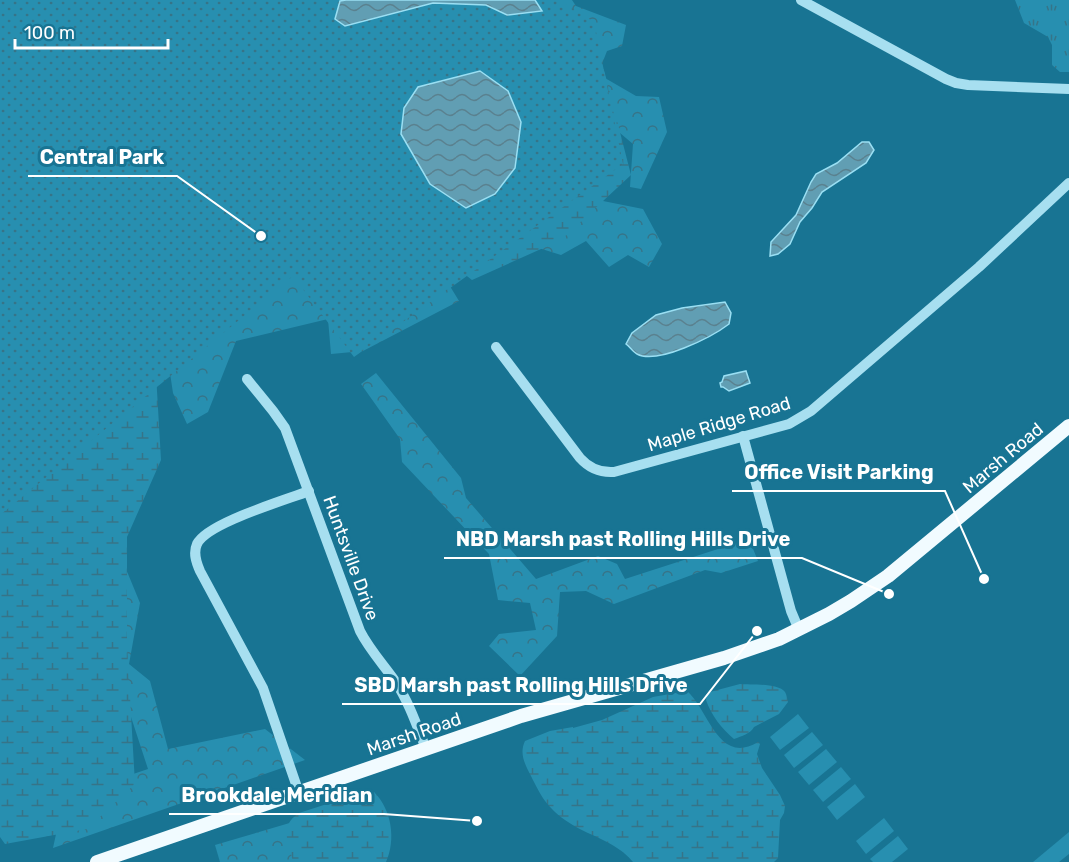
<svg xmlns="http://www.w3.org/2000/svg" width="1069" height="862" font-family="Rubik,sans-serif">
  <defs>
    <pattern id="grass-tufts" width="24" height="20" patternUnits="userSpaceOnUse" patternTransform="scale(1.5)"><rect width="24" height="20" fill="#278fb0"/><path d="M3 7l-1-3M5 7V3M7 7l1-3M15 17l-1-3M17 17v-4M19 17l1-3" fill="none" stroke="#367488"/></pattern>
    <pattern id="forest-crowns" width="20" height="18" patternUnits="userSpaceOnUse" patternTransform="scale(1.5)"><rect width="20" height="18" fill="#278fb0"/><path d="M2 6a3 3 0 1 1 6 0M12 15a3 3 0 1 1 6 0" fill="none" stroke="#367488"/></pattern>
    <pattern id="wetland-marsh" width="20" height="14" patternUnits="userSpaceOnUse" patternTransform="scale(1.5)"><rect width="20" height="14" fill="#278fb0"/><path d="M1 5h8M5 5V1M11 12h8M15 12V8" fill="none" stroke="#367488"/></pattern>
    <pattern id="park-dots" width="8" height="8" patternUnits="userSpaceOnUse" patternTransform="scale(1.5)"><rect width="8" height="8" fill="#278fb0"/><path d="M2 2h.1M6 6h.1" fill="none" stroke="#367488" stroke-width="1.8" stroke-linecap="round"/></pattern>
    <pattern id="water-waves" width="16" height="10" patternUnits="userSpaceOnUse" patternTransform="scale(1.5)"><rect width="16" height="10" fill="#619eb3"/><path d="M0 5q4-4 8 0t8 0" fill="none" stroke="#5a818f"/></pattern>
  </defs>
  <rect width="100%" height="100%" fill="#187493"/>
  <polygon fill="url(#grass-tufts)" points="1015,0 1069,0 1069,72 1060,72 1052,65 1052,45 1048,37 1024,23"/>
  <g fill="url(#forest-crowns)">
    <polygon points="543,0 572,0 576,6 626,25 622,46 607,51 598,74 636,96 659,97 667,132 641,189 630,187 633,144 587,105"/>
    <polygon points="593,199 643,209 662,244 649,267 628,255 609,267 586,241 561,255 526,244"/>
    <polygon points="262,256 445,278 459,301 363,351 331,354 328,319 236,341 208,412 187,424 173,393 163,326"/>
    <polygon points="376,373 461,478 466,498 536,579 598,556 617,564 625,579 749,539 758,561 721,573 705,570 614,604 586,591 560,592 557,636 520,676 489,646 499,634 536,630 530,603 498,600 489,554 402,462 400,439 361,384"/>
    <polygon points="119,552 140,603 129,664 150,681 168,749 265,729 305,760 53,848 58,825 89,789 148,769 118,677"/>
    <polygon points="310,817 315,862 220,862 215,845"/>
  </g>
  <g fill="url(#wetland-marsh)">
    <polygon points="0,0 545,0 604,70 631,175 561,240 472,280 445,259 415,194 152,305 161,460 127,537 127,644 135,784 87,829 5,844 0,837"/>
    <path d="M740 684C751 685 778 683 785 692 787 695 787 699 788 702L779 714 754 727C750 734 742 736 734 739 722 729 711 715 706 700L707 695 710 692Z"/>
    <path d="M687 691C709 710 718 766 758 742L760 744 757 754 762 768 780 795 785 806 784 813 780 820 778 858 774 862H633C615 840 587 836 565 820 546 806 541 796 531 776 525 764 519 754 525 741L550 731 573 727V728L602 720 653 697Z"/>
    <path d="M374 792C392 810 396 840 386 862H293C289 842 278 827 299 813L358 794Z"/>
  </g>
  <polygon fill="url(#park-dots)" points="0,0 559,0 594,22 623,164 354,357 293,276 0,515"/>
  <g fill="#278fb0">
    <polygon points="798,714 809,728 780,750 770,737"/>
    <polygon points="812,732 823,745 794,768 784,755"/>
    <polygon points="826,749 837,762 809,785 798,772"/>
    <polygon points="841,767 851,779 823,802 813,790"/>
    <polygon points="855,784 865,797 837,820 827,807"/>
    <polygon points="884,818 894,831 866,854 856,841"/>
    <polygon points="1069,832 1069,854 1059,862 1033,862"/>
    <polygon points="898,836 908,849 892,862 873,862 870,859"/>
  </g>
  <g fill="url(#water-waves)" stroke="#9adff3" stroke-width="1.5">
    <polygon points="346,0 535,0 542,11 507,15 486,5 433,3 345,26 335,19 340,1"/>
    <polygon points="480,71 508,91 521,122 515,168 495,194 466,208 430,184 401,134 404,108 418,87"/>
    <polygon points="862,142 869,142 874,150 866,163 822,192 812,208 800,222 790,244 778,254 770,256 771,242 796,215 811,182 816,174 837,163"/>
    <path d="M725 302 731 313 729 324C712 337 657 365 637 354 633 352 630 347 626 344L632 333 656 315 682 308Z"/>
    <polygon points="746,371 750,383 729,391 723,387 721,387 720,383 722,382 724,376"/>
  </g>
  <g fill="none" stroke-linecap="round" stroke-linejoin="round">
    <g stroke="#a7dff0" stroke-width="10">
      <polyline points="801,0 946,79 956,83 968,85 1069,89"/>
      <path d="M496 347 580 458C589 468 600 473 614 472L789 424 811 411 979 267 1069 183"/>
      <path d="M247 379 273 411 285 428 360 631C369 649 383 664 395 681 409 702 417 726 426 749"/>
      <polyline points="743,436 791,611 799,630"/>
      <path d="M299 793 263 688 200 571C196 562 193 553 197 544 207 523 286 500 309 491"/>
    </g>
    <polyline stroke="#f1fbff" stroke-width="14" points="97,862 521,716 724,658 779,639 829,614 851,601 888,576 1069,426"/>
  </g>
  <g text-anchor="middle" dominant-baseline="central" stroke-width="6" stroke-linejoin="round" paint-order="stroke">
    <g font-size="18" fill="#fff" stroke="#187493">
      <text transform="translate(719 424) rotate(-17)">Maple Ridge Road</text>
      <text transform="translate(1003 458) rotate(-40)">Marsh Road</text>
      <text transform="translate(351 558) rotate(70)">Huntsville Drive</text>
      <text transform="translate(414 734) rotate(-19)">Marsh Road</text>
    </g>
  </g>
  <path fill="none" stroke="#fff" stroke-width="2" d="M261 236L177 176H28M984 579L945 491H732M889 594L802 558H444M757 631L700 704H342M477 821L384 814H169"/>
  <g fill="#fff" stroke="#187493" stroke-width="2">
    <circle cx="261" cy="236" r="6"/>
    <circle cx="984" cy="579" r="6"/>
    <circle cx="889" cy="594" r="6"/>
    <circle cx="757" cy="631" r="6"/>
    <circle cx="477" cy="821" r="6"/>
  </g>
  <g font-size="20" text-anchor="middle" font-weight="bold" fill="#fff" stroke="#187493" stroke-width="6" stroke-linejoin="round" paint-order="stroke">
    <text x="102" y="164">Central Park</text>
    <text x="839" y="479">Office Visit Parking</text>
    <text x="623" y="546">NBD Marsh past Rolling Hills Drive</text>
    <text x="521" y="692">SBD Marsh past Rolling Hills Drive</text>
    <text x="277" y="802">Brookdale Meridian</text>
  </g>
  <path d="M15 39v9h153v-9" fill="none" stroke="#ffffff" stroke-width="3"/>
  <text x="24" y="39" font-size="18" fill="#ffffff" stroke="#187493" stroke-width="4.5" paint-order="stroke">100 m</text>
</svg>
